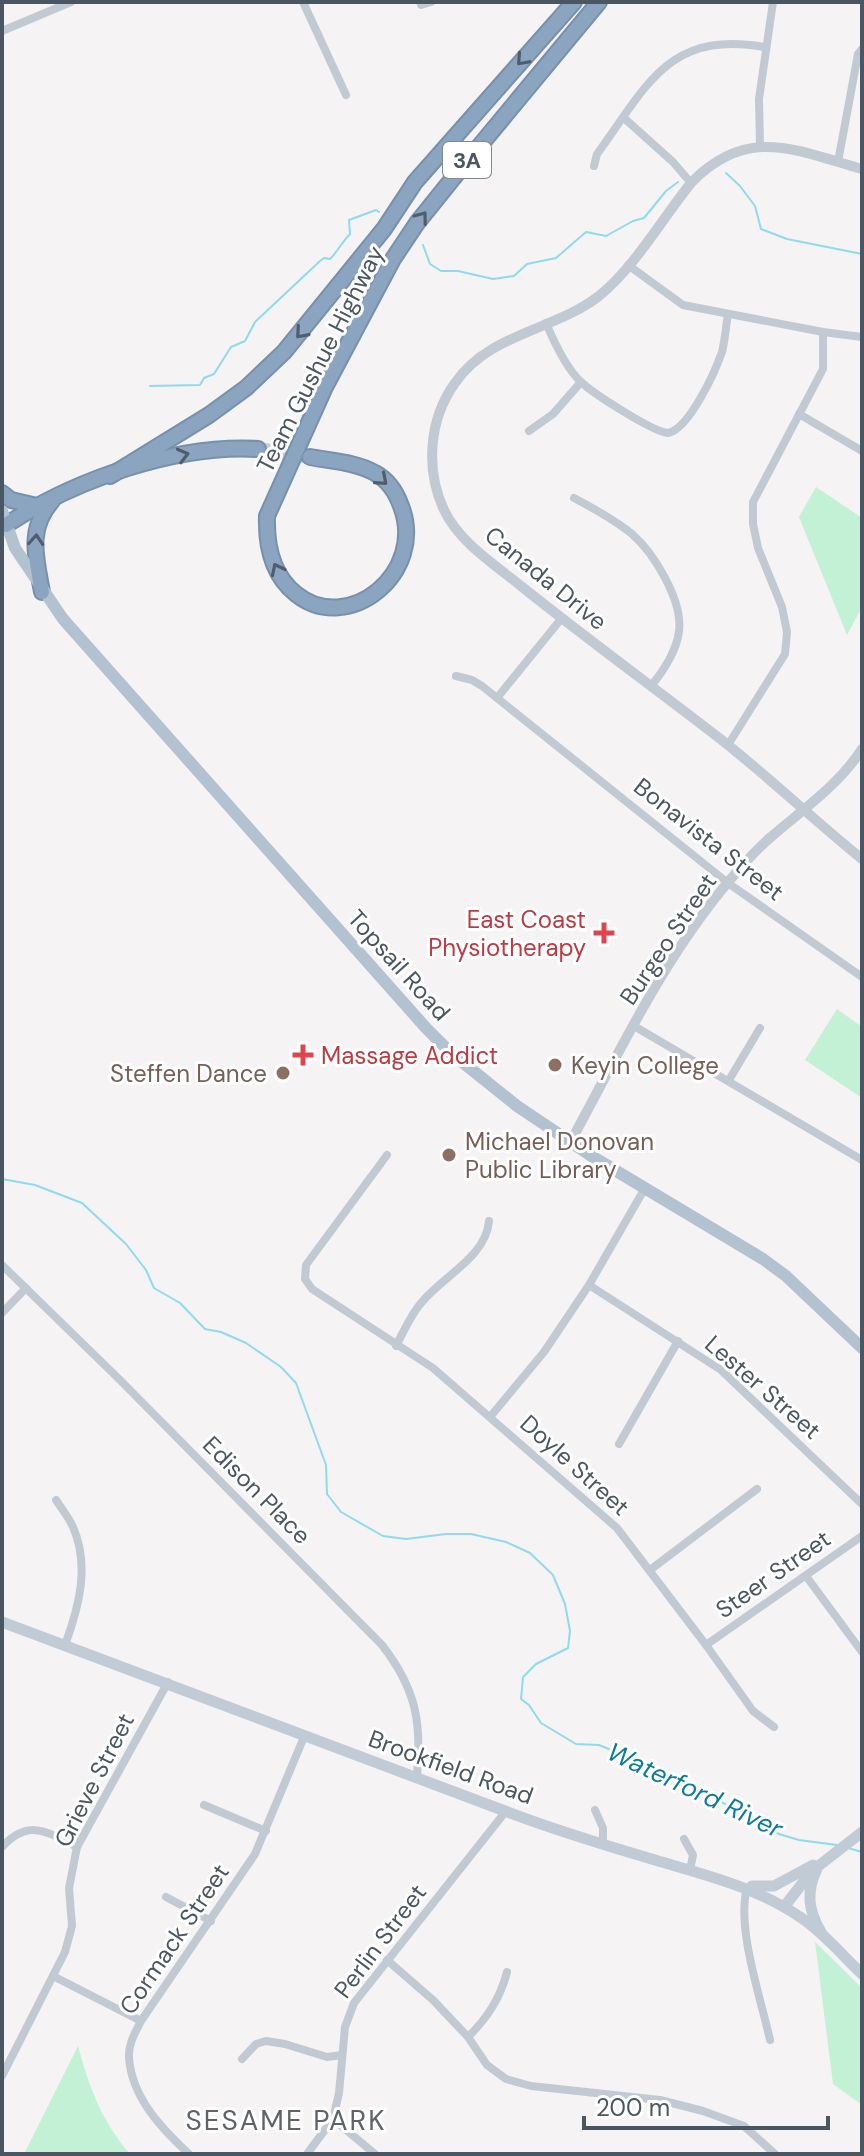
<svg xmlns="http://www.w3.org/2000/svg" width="864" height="2156" font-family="'DM Sans',sans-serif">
  <rect width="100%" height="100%" fill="#f5f3f3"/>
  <g fill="#c3f1d5">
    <polygon points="816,487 862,518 862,607 847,635 799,517"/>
    <polygon points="837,1009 862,1027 862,1098 805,1060"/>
    <polygon points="815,1942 862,1988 862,2105 833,2084"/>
    <path d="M78 2046C90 2090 101 2119 129 2153L24 2154Z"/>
  </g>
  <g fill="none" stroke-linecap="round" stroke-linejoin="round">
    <g stroke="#90daee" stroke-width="2">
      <polyline points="726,173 740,186 755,206 761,229 787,239 862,254"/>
      <polyline points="423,245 430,264 441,271 458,271 493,279 514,276 527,264 556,258 586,232 606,236 633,221 644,218 666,191 678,182"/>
      <path d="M150 386 200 385 204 378 214 374 231 347 245 341 255 322 320 261 324 258 330 259C338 251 342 242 350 234L349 220 376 210 379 212"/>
      <polyline points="2,1179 35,1185 82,1203 126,1244 146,1270 154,1288 180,1303 205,1329 221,1332 246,1343 281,1367 296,1383 326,1465 327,1494 341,1512 383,1536 406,1539 446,1534 471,1534 506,1542 530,1553 553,1575 565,1604 570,1631 568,1648 536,1664 523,1677 521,1699 529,1705 541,1723 576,1744 599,1745 658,1769 703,1790 753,1822 779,1834 799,1840 837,1845"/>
      <polyline points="848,1848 862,1852"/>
    </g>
    <polyline stroke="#caccce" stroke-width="14" stroke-dasharray="14 7" stroke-linecap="butt" points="258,449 305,456"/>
    <g stroke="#7690ad" stroke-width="18">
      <g id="motorway">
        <path d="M310 457C331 461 356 462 375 473 388 480 396 492 401 506 427 573 348 636 296 594 272 575 266 545 267 516L325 387 393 259 417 223 458 172 599 2"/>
        <polyline points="110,476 209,415 246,388 284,352 384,229 415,182 574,2"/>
        <polyline points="2,493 11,500 37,506"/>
        <path d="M6 525C74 480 176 444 258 449"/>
        <path d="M42 592C36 558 27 529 52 501"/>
      </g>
    </g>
    <g stroke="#c1cad2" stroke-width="8">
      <polyline points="303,2 346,95"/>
      <polyline points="421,5 431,2"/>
      <polyline points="2,31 71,2"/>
      <polyline points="624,118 673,162 691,183"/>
      <polyline points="760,146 759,99 773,2"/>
      <polyline points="838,162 858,54 862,49"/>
      <path d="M594 166 597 154C647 86 668 30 765 47"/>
      <polyline points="628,265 683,305 823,332 862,337"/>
      <path d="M546 323C554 342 566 368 581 382 594 394 653 432 668 433 689 429 715 372 722 352 725 340 726 326 728 314"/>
      <polyline points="799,414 862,451"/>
      <polyline points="529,431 553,414 581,382"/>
      <path d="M574 498C593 508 615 520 632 534 654 553 683 601 679 631 677 650 663 672 651 686"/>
      <polyline points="456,676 472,680 482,686 728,883 862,977"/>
      <polyline points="497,698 561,619"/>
      <polyline points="728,745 785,654 787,632 782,607 758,548 753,524 753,502 823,369 823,332"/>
      <polyline points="634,1026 862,1160"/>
      <polyline points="729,1080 760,1028"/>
      <polyline points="387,1155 306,1265 305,1279 312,1289 433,1368 617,1528 706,1645 753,1711 774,1727"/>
      <path d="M2 1265 119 1379 382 1645C416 1689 422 1722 417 1776"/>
      <polyline points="589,1285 721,1370 862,1504"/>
      <polyline points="2,1313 26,1288"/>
      <path d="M396 1346C404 1331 411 1314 422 1302 443 1276 486 1257 489 1221"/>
      <polyline points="490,1417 544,1352 589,1285 645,1188"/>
      <polyline points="619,1444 678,1341"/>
      <path d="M56 1500C62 1509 69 1518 73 1527 90 1566 79 1607 65 1645"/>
      <polyline points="650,1570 757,1489"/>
      <polyline points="806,1576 862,1652"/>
      <polyline points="706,1645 862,1536"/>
      <polyline points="204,1805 266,1831"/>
      <polyline points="595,1810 603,1828 603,1845"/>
      <polyline points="684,1839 693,1855 690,1870"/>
      <path d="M2 1847C29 1818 47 1832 77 1847"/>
      <path d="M747 1888C736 1927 761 1999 770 2040"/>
      <polyline points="166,1897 211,1921"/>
      <polyline points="387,1960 433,2000 468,2037 487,2065 506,2079 531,2086 660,2100 703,2111 744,2126 775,2154"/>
      <polyline points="53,1976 141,2021"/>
      <path d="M468 2037C487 2018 500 1999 507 1972"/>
      <polyline points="242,2059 256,2044 266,2041 285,2044 327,2057 342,2055"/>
      <polyline points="2,2076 65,1952 72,1926 69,1888 77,1847 168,1682"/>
      <polyline points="333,2119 375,2154"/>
      <path d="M189 2154C162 2129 132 2098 129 2058 128 2044 135 2033 141 2021L255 1854 304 1737"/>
      <polyline points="307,2154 333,2119 339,2093 345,2027 354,2003 506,1811"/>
    </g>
    <g stroke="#c1cad2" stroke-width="10">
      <path d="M862 169C795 150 747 125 691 183 662 219 634 268 599 296 554 331 489 333 455 383 429 419 425 469 444 510 459 542 494 564 521 586 587 639 656 689 723 741 771 779 815 821 862 859"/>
      <path d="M571 1141C619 1053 663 959 729 881 742 866 755 850 771 837 802 810 839 785 862 749"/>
    </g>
    <g stroke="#c1cbd6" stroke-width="11">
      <path d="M2 1622C170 1685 338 1748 505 1811 554 1830 604 1845 655 1860 705 1875 756 1887 800 1917 823 1932 842 1955 862 1974"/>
      <path d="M817 1869C806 1892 808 1910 821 1932"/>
      <polyline points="752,1886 774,1886 813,1865"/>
      <polyline points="784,1907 812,1871 862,1832"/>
    </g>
    <polyline stroke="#b3c2d1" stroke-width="12" points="2,511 15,548 63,619 426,1028 451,1053 517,1106 593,1157 763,1259 786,1276 862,1348"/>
    <use href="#motorway" stroke="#8ba5c1" stroke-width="14"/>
  </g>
  <defs><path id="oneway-chevron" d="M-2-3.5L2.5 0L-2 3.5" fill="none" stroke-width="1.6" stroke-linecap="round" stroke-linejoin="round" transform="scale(2)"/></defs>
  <g stroke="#505e6b">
    <use href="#oneway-chevron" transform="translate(522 60) rotate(132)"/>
    <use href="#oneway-chevron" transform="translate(422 217) rotate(-53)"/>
    <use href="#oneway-chevron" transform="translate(301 333) rotate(131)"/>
    <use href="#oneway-chevron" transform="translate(183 455) rotate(-14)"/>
    <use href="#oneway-chevron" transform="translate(382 480) rotate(41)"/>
    <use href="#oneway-chevron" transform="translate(36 540) rotate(-86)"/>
    <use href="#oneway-chevron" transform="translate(277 569) rotate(-116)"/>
  </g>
  <g fill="#e0444e" stroke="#fff" stroke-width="3">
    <path d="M600 921h8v8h8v8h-8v8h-8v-8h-8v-8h8z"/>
    <path d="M299 1043h8v8h8v8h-8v8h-8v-8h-8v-8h8z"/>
  </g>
  <g fill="#8d6e63" stroke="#fff" stroke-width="3">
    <circle cx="555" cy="1065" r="8"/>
    <circle cx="283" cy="1073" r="8"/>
    <circle cx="449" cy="1155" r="8"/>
  </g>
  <g text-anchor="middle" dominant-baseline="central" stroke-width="6" stroke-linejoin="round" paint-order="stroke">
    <rect fill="#fff" stroke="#808990" stroke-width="2" x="443" y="142" width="48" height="36" rx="6"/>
    <g font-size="22" font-weight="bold" fill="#4a5661">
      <text x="467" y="160">3A</text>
    </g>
    <g font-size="24" fill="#4a5661" stroke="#fff">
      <text transform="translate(320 359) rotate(-63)">Team Gushue Highway</text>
      <text transform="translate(546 578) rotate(39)">Canada Drive</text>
      <text transform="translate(709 839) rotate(38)">Bonavista Street</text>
      <text transform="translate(668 939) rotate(-56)">Burgeo Street</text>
      <text transform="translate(399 965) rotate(48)">Topsail Road</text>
      <text transform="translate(763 1387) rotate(41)">Lester Street</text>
      <text transform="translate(575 1465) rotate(42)">Doyle Street</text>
      <text transform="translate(257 1490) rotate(45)">Edison Place</text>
      <text transform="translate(773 1574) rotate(-35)">Steer Street</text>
      <text transform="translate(451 1767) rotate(20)">Brookfield Road</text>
      <text transform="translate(94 1780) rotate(-63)">Grieve Street</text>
      <text transform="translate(174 1939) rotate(-56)">Cormack Street</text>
      <text transform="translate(380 1941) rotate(-53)">Perlin Street</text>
    </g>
    <g font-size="24" fill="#be3a42" stroke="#fff" text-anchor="end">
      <text x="586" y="919">East Coast<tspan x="586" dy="28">Physiotherapy</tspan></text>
      <text x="321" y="1055" text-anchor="start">Massage Addict</text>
    </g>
    <g font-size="24" fill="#785e54" stroke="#fff" text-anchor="start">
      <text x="571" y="1065">Keyin College</text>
      <text x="267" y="1073" text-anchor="end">Steffen Dance</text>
      <text x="465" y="1141">Michael Donovan<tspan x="465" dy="28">Public Library</tspan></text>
    </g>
    <g font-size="26" font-style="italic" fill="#0c7c9b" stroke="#fff">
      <text transform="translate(695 1790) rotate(25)">Waterford River</text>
    </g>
    <g font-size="28" letter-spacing="2" fill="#5f6368" stroke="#fff">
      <text x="286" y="2120">SESAME PARK</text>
    </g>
  </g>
  <rect width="864" height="2156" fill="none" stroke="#4a5661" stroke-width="8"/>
  <path d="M584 2116v12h244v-12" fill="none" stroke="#4a5661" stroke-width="4"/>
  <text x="596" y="2116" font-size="24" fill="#4a5661" stroke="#ffffff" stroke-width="6" paint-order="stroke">200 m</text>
</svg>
